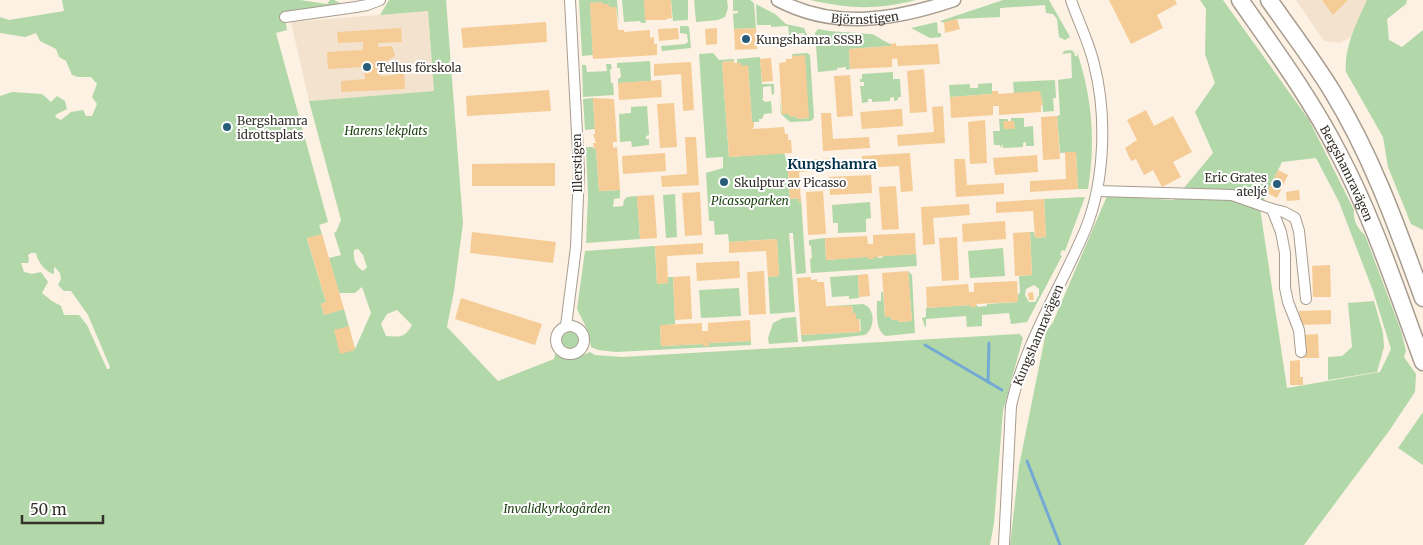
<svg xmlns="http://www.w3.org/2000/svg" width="1423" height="545" font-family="Merriweather,serif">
  <rect width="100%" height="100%" fill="#fcf1e2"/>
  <g fill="#f3e3ce">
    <polygon points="1296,0 1367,0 1351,37 1340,43 1324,41"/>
    <polygon points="428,11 434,91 309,101 291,22"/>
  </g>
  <g fill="#b2d8a9" fill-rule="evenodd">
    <path d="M62 0H300L327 4 330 0H334L342 4 285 17 287 30 276 33 328 222 319 225 322 234 307 239 326 302 321 304 324 315 344 309 355 349 371 313 362 287 355 293H339L329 258 341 255 334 233 336 232 341 220 309 101 434 91 428 11 380 15 389 0H446L463 223 454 291 447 327 498 381 554 359 555 354C568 364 577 357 590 352L595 355 622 357 1020 334 1023 338 1003 411 994 523 990 545H0V96L12 92 42 94 51 102 57 96 65 101 67 109 57 114 55 117 61 120 71 112 83 110 86 116H92L97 104 92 97 97 84 91 77H78L72 75 66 61 59 57 56 49 40 41 36 33 25 37 0 33V17L9 20 64 11ZM358 249 363 255 367 267 363 271C355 266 353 259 354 250ZM31 253H36C37 261 46 273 54 274V268L55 267 60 273 61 279 58 285 64 291H71L88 315 110 367 109 369H107L87 325 79 315H64L61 306 52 301 42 293 48 282 41 272 32 274 24 272 21 263H28L29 259 28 255ZM397 310 412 325C405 338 400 337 386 336L381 324 387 314Z"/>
    <polygon points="579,0 617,0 619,26 616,7 609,7 609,4 602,4 602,2 590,3 593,55 582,56"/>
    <polygon points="622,0 644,0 646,23 641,23 640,21 624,22"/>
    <polygon points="671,0 688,0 688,20 673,21"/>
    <polygon points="694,0 727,0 728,8 725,17 718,20 696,22"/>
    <polygon points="733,0 750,0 754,3 756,28 734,29 733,14 738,13 738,11 733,11"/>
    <path d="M810 0H916C875 10 851 9 810 0Z"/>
    <polygon points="1003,0 1049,0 1070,37 1065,40 1059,37 1057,19 1053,14 1046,13 1045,5 1000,8 1000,17 957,19 944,23 940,21"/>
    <path d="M1200 0H1223L1309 120 1354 210C1353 220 1357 228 1365 235L1401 331 1406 351 1404 357 1416 374 1415 392 1389 431 1304 545H1010L1019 466 1046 332 1053 322 1107 196 1174 200 1213 153 1195 112 1215 83 1205 54 1206 9ZM1316 158 1339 202 1373 291 1391 349 1380 372 1287 388 1260 208 1282 162Z"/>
    <path d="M1367 0H1407L1406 4 1387 19 1389 40 1402 47 1423 30V230L1411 224 1388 167 1383 137 1346 72C1344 47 1357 22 1367 0Z"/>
    <polygon points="756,4 775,14 786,24 804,28 807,35 805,36 804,33 797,34 793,38 789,35 788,26 771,27 771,25 757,25"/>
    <polygon points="937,22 938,33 941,33 941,37 930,38 911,28"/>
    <polygon points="680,26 687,26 689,27 691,48 662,51 661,46 685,44 688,42 687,34 680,33"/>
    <path d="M818 29C836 33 852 32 870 34 876 34 883 42 891 44V46L849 49 850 69 846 70V67L837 68V70L818 72 815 33Z"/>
    <path d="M1071 50 1074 52 1075 56H1077V52C1092 97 1096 142 1088 189H1078L1076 152 1060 153 1057 116 1060 115 1058 80 1072 78 1071 53 1062 54 1064 51Z"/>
    <polygon points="713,53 719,60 734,59 734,61 722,62 729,157 784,153 787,161 790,199 801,198 806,273 796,274 793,233 789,233 795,312 770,314 768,277 779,276 777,239 729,242 728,234 715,235 714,221 709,221 706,173 723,168 723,157 706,158 699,54"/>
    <polygon points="807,53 810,55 814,118 811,121 790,122 781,114 779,95 782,114 789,114 790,117 796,116 797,119 809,118 792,54"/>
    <polygon points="760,57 762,84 774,84 774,94 772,95 771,86 763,87 763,98 762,99 765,102 771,101 772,113 764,114 762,119 759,119 759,122 752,122 748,66 741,66 741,63 737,63 737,59"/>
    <polygon points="650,61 651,81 618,83 618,79 621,77 620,68 617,68 617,63"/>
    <polygon points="606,64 611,64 612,69 610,69 611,83 613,83 614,95 583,97 582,65 586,65 587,72 607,71"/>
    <polygon points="893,72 893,79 900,79 901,97 898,97 898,100 894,101 894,97 890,98 890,101 872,102 872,99 868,99 868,102 862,103 860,86 864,86 864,82 860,82 860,79 862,79 862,74"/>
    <polygon points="1055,80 1056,98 1053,98 1054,111 1043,112 1042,98 1014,93 1013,82"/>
    <polygon points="992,83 992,94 950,97 949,85 970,84 970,88 978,88 978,84"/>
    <polygon points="593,98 595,129 585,130 583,99"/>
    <polygon points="647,106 649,135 646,136 646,139 649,139 649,145 632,147 631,141 620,142 619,114 631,113 631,107"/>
    <polygon points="1011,118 1024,118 1024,127 1033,126 1034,146 1026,146 1026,142 1023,143 1023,147 1003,148 1003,144 1001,148 1000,145 994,145 993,131 1000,131 999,119 1008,119 1008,121 1011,121"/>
    <polygon points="586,147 593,147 594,149 596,149 599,191 620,190 620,198 614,199 613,207 623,206 624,200 627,197 637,196 640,239 586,243 588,197"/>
    <polygon points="675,194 677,237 666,238 663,195"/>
    <path d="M1085 197 1065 251 1062 250 1060 255 1062 256 1027 322 1011 324 1009 313 982 315V326L967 327 966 316 926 319V327H925L922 318 926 317V308L970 305V307L976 304 978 307 987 306V304L1018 302V294L1020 293 1019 276 1032 275 1030 232H1034L1035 238 1046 237 1044 199ZM1034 285 1039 289V295L1035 302H1029L1025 295 1026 289Z"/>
    <polygon points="870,202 871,218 866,219 866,232 838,233 838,223 833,223 832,205"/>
    <polygon points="825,238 826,260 877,256 878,258 882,258 883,256 916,254 917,266 811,273 810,259 812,258 811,246 809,245 809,240"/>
    <polygon points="655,246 657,284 668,283 668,277 673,277 675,320 675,324 660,326 661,346 703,344 704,346 709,346 709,343 751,341 751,345 616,352 598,350 591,347 588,331 577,309 585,251"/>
    <polygon points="1003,248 1005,276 970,278 968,251"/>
    <path d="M908 271 912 275 915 333 886 336C875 331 877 312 877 301H881V292H883L885 317H891L892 320H898L899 322 912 321Z"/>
    <polygon points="858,275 859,298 849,299 849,296 832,297 830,277"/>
    <polygon points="739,288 741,316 701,318 699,290"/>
    <polygon points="1374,301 1383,333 1384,347 1377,372 1328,380 1328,357 1342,356 1352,347 1348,303"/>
    <path d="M863 304C876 308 875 329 865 335L802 342 801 335 860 332 861 330 860 319H856V313H853L852 306 833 307V306Z"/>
    <polygon points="796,317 798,342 769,344 768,338 773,323 783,318"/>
    <circle cx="570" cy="340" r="10"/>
    <polygon points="1423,412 1423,465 1398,448"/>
  </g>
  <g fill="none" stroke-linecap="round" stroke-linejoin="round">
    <g stroke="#73a9d3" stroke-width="3">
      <polyline points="925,345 1002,390"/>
      <polyline points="988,382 989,343"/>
      <polyline points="1027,461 1060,545"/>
    </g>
  </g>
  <g fill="#f6cc96">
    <polygon points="644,0 671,0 672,18 666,19 666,20 645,20"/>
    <polygon points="1109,0 1175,0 1177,4 1157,15 1163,28 1131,44"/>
    <polygon points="1322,0 1348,0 1333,15"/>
    <polygon points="602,2 602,4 609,4 609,7 616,7 618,30 624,30 624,32 650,30 650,38 654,37 654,44 657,44 657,55 593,59 590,3"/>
    <polygon points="957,19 960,29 945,33 944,22"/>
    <polygon points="546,22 547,42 463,48 461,28"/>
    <polygon points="401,28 402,42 378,43 378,47 392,46 395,56 385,62 380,76 395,75 395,70 404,69 405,89 341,92 341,81 365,79 364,67 328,69 327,52 363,50 363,42 338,43 337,32"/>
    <polygon points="678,28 679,39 659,41 658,29"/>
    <polygon points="717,28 717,44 706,45 705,29"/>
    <polygon points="756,28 757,49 735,50 734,29"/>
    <polygon points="896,43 896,46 938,44 940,64 898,66 897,58 892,59 892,67 850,69 849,49 891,46 891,44"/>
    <polygon points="805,55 809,118 797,119 796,116 790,117 789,114 782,114 779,63 786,62 786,59 792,59 792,56"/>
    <polygon points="771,58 773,81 762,82 760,59"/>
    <polygon points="734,61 734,63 741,63 741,66 748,65 752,122 754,122 754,127 752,129 784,127 785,134 788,134 788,140 791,140 792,153 729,157 722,62"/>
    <polygon points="691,62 694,110 683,111 681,74 654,76 654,64"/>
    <polygon points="924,69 927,112 910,113 907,71"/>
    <polygon points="850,75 853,116 837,117 834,76"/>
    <polygon points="661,80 662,97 619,100 618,83"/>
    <polygon points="549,90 551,111 467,116 466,96"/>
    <polygon points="992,91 998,91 998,94 1040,91 1043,105 1041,105 1041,112 999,115 999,106 993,106 993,115 951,118 950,97 992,94"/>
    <polygon points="593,98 614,99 617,142 613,142 613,148 617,147 620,190 599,191 596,149 594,149 593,143 596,143 593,134 595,134"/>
    <polygon points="674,103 677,147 660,148 657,104"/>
    <polygon points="943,106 945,143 898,146 897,135 934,132 932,107"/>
    <polygon points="899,109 902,109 903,126 862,129 860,112"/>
    <polygon points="1146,110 1154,126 1173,116 1192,152 1173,162 1181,177 1162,187 1153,170 1144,175 1136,159 1131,161 1125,148 1137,140 1127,120"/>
    <polygon points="821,113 831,113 833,139 869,137 870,148 823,151"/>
    <polygon points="1057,116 1060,159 1043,160 1041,117"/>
    <polygon points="985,120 987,163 970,164 968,122"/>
    <polygon points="1003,121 1014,121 1015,129 1004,129"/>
    <polygon points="685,137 696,137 699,185 662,187 661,176 687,174"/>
    <polygon points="1065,152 1076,152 1078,189 1030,192 1030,181 1066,179"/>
    <polygon points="665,153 666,171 623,174 622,156"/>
    <polygon points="910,153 913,191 901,192 899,166 863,168 862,156"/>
    <polygon points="1037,155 1038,172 995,175 993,158"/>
    <polygon points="836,158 838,166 836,166 836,169 799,172 801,202 799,202 798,198 790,199 787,161"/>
    <polygon points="954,159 965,159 967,185 1004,183 1004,194 956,197"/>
    <polygon points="555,163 555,186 472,186 472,164"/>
    <polygon points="1278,170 1288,175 1277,198 1267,193"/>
    <polygon points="871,175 872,193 830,195 829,177"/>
    <polygon points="896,186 899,229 882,230 879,187"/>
    <polygon points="1299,190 1300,200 1287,201 1286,192"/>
    <polygon points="823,191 826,234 808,235 806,192"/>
    <polygon points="700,192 702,235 685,236 682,193"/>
    <polygon points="654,195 657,238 640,239 637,196"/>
    <polygon points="1044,199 1046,237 1035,238 1033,211 996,213 996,202"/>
    <polygon points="969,204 970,215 933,218 935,244 923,245 921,207"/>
    <polygon points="1005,221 1006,239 963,242 962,224"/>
    <polygon points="472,232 556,242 553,263 470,253"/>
    <polygon points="1030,232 1032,275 1015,276 1013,233"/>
    <polygon points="915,233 916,254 874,257 874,259 868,259 868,257 826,260 825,238 867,236 868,244 873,244 873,235"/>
    <polygon points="322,234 344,309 324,315 321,304 326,302 307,238"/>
    <polygon points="957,237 959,280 942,281 939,238"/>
    <polygon points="777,239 779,276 768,277 766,251 729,253 729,242"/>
    <polygon points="703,243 703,254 667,256 668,283 657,284 655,246"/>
    <polygon points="739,261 740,278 697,281 696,263"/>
    <polygon points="1330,265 1331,297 1313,297 1312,266"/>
    <polygon points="764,271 766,314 749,315 747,272"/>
    <polygon points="908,271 912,321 898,322 898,320 892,320 891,317 885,317 882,273"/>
    <polygon points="868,274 870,296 859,297 858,275"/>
    <polygon points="690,276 692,319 675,320 673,277"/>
    <polygon points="811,277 811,280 817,279 817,282 824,282 826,306 852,306 853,313 856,313 856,319 859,319 860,332 801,335 797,278"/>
    <polygon points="1017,281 1018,302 976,304 976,307 970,307 970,305 927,308 926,287 968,284 969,292 974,292 974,283"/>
    <polygon points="1033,292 1034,300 1029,300 1028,293"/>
    <polygon points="461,298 542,324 535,345 455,319"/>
    <polygon points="1331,310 1331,324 1300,325 1299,311"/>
    <polygon points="750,320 751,341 709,343 709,346 703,346 703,344 661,346 660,325 702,323 702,331 708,331 708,323"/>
    <polygon points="349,326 355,350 340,354 334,330"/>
    <polygon points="1318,334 1319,358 1303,358 1303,335"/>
    <polygon points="1300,360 1300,377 1303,377 1303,385 1290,385 1290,361"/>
  </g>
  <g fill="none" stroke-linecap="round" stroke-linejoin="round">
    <g stroke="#a79c8f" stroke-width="12">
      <g id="minor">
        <polyline points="285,17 356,7 367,5 380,0"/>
        <polyline points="1098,191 1232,195 1272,209"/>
        <circle cx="570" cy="340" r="14"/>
        <polyline points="566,326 576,247 579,171 570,0"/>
        <polyline points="1301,352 1299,330 1288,302 1285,288 1285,253 1281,232 1272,209 1284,212 1295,218 1299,231 1306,299"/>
        <path d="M1004 545 1011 406C1025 342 1061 288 1086 228 1105 180 1107 114 1094 64 1089 42 1078 21 1071 0"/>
      </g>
    </g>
    <g stroke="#a79c8f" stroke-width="15">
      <g id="tertiary">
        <path id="s1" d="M778 0C835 30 895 20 954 0"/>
      </g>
    </g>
    <g stroke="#a79c8f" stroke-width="19">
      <g id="trunk">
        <path id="s2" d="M1240 0C1275 50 1311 99 1339 154 1374 220 1397 292 1423 362"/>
        <path d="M1269 0C1290 30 1313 60 1332 91 1372 156 1397 227 1423 298"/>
      </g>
    </g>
    <use href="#minor" stroke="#fff" stroke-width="10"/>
    <use href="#tertiary" stroke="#fff" stroke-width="12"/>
    <use href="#trunk" stroke="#fff" stroke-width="16"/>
  </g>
  <g fill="#285d79" stroke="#fff" stroke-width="2">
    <circle cx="746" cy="39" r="5"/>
    <circle cx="367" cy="67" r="5"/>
    <circle cx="227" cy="127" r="5"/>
    <circle cx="724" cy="182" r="5"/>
    <circle cx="1277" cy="184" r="5"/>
  </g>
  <g text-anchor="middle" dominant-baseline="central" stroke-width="4" stroke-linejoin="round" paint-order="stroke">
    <g font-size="12" fill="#35312b" stroke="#fff">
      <text stroke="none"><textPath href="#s1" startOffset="90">Björnstigen</textPath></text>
      <text transform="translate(577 163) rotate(-91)">Illerstigen</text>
      <text stroke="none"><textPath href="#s2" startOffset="204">Bergshamravägen</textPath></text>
      <text transform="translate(1038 335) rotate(-67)">Kungshamravägen</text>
    </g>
    <g font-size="12" fill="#35312b" stroke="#fff" text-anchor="start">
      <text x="756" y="39">Kungshamra SSSB</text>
      <text x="377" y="67">Tellus förskola</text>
      <text x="237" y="120">Bergshamra<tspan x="237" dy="14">idrottsplats</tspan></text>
      <text x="1267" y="177" text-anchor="end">Eric Grates<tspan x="1267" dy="14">ateljé</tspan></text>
      <text x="734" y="182">Skulptur av Picasso</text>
    </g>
    <g font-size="12" font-style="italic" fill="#163e09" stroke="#fff">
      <text x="386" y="130">Harens lekplats</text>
      <text x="750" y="200">Picassoparken</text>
      <text x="557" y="508">Invalidkyrkogården</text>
    </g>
    <g font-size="14" font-weight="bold" fill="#043247" stroke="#fff">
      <text x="832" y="164">Kungshamra</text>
    </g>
  </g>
  <path d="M22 515v8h81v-8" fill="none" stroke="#35312b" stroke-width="2.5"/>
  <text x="30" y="515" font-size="15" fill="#35312b" stroke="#ffffff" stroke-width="4" paint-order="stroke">50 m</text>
</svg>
